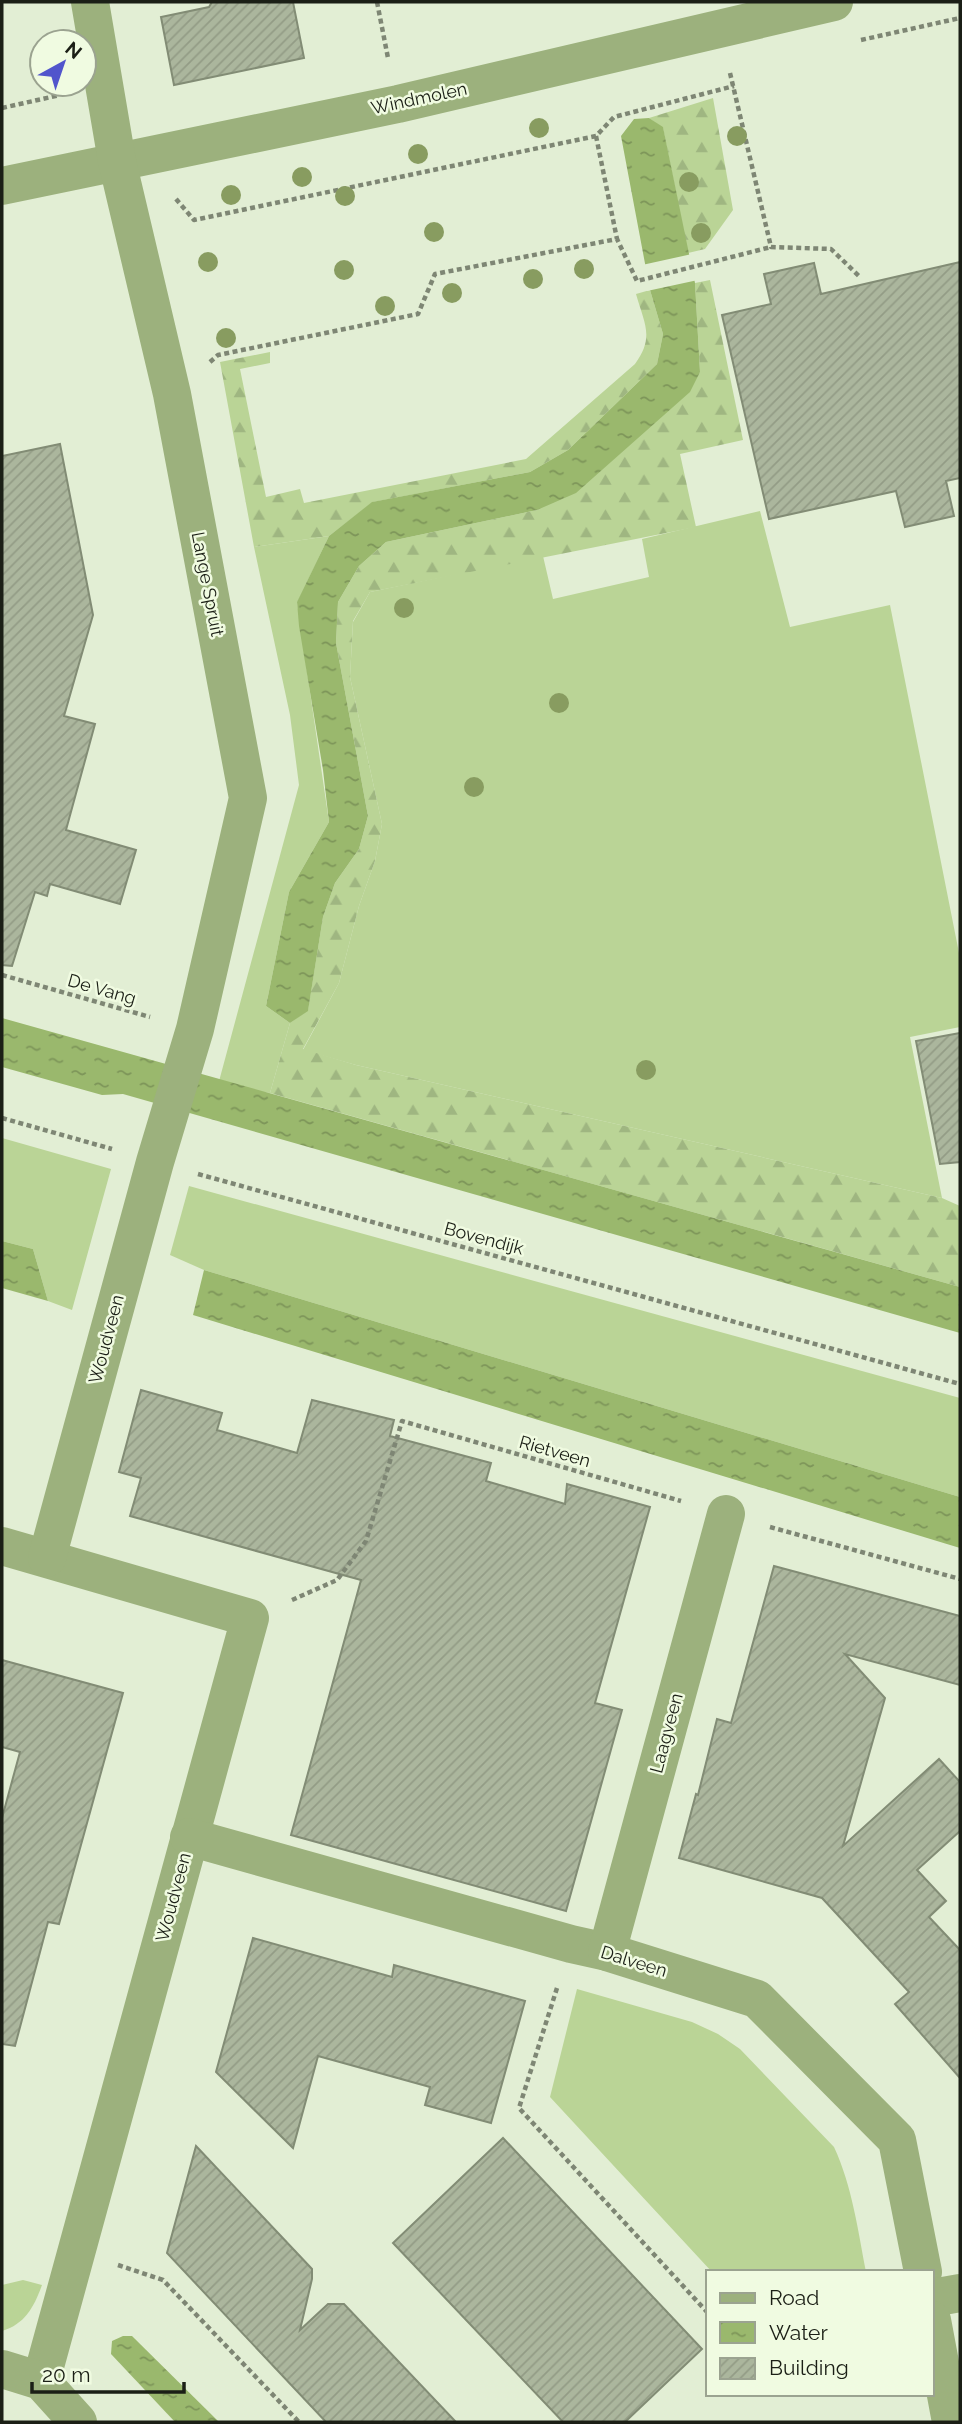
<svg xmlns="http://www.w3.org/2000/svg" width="962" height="2424" font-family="Raleway,sans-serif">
  <defs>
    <pattern id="forest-firs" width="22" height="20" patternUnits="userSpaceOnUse" patternTransform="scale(1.75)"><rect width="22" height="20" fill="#bad496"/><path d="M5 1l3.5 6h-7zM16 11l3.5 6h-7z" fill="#9fb681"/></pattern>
    <pattern id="water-ripples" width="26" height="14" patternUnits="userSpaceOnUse" patternTransform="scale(1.75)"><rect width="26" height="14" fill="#9ab86d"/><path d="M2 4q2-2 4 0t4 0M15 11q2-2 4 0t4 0" fill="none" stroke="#7d9559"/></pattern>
    <pattern id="building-hatch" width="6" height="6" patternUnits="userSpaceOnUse" patternTransform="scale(1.75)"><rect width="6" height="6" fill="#abb69d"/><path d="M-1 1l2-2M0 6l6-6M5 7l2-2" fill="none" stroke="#939c86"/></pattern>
  </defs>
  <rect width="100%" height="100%" fill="#e2eed4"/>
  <g fill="#bad496">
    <polygon points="760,511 790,627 890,605 960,958 960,1027 910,1037 942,1198 356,1065 303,1050 339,983 359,906 375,861 382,824 350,677 353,622 370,592 543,556 553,599 649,577 642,539"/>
    <polygon points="329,536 297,603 329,822 289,892 266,1006 290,1023 270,1093 218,1085 299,785 290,715 254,547"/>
    <polygon points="2,1138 111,1169 72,1310 48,1301 33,1249 2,1241"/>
    <polygon points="189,1186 960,1398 960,1497 204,1270 170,1255"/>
    <path d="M577 1989 692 2022 718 2034 740 2049 834 2147C852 2186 858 2230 866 2272H712L550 2097Z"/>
    <path d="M23 2280 42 2285C34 2307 25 2324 2 2331V2285Z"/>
  </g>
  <g fill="url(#forest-firs)">
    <polygon points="713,98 733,210 705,249 688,253 663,128 649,118"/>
    <polygon points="710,280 743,440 680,454 696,527 370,592 353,621 350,677 382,824 375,861 359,906 339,983 303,1049 356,1065 942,1198 960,1206 960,1287 270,1093 290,1023 308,1010 323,917 335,883 359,849 368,816 336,643 338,602 359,566 386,542 537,510 700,372 695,283"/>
    <path d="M650 290 663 334 657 364 568 450 530 472 373 502 329 536 254 547 220 362 270 352V363L240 369 266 497 300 489 304 503 526 459 635 364C655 337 644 323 636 294Z"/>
  </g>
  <g fill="url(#water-ripples)">
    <polygon points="649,118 663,127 695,283 700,372 690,392 576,493 537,510 386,542 359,566 338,602 336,643 368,816 359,849 335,883 323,917 308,1011 290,1023 266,1006 289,892 329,822 323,770 299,626 297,602 329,536 372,502 530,472 568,450 657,364 663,334 650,290 621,136 634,119"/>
    <polygon points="2,1018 960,1287 960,1333 123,1094 102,1095 2,1067"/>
    <polygon points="2,1241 33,1249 48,1301 2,1288"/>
    <polygon points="204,1270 960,1497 960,1548 193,1315"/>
    <polygon points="123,2336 132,2336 219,2422 175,2422 111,2354 112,2341"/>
  </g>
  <polygon fill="#e2eed4" points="692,254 698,280 647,291 642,265"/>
  <g fill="url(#building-hatch)" stroke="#828c75" stroke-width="2">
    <polygon points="212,2 293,2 304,58 174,85 161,17 209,7"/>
    <polygon points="960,262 960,478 946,481 954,516 905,527 896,491 769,519 722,315 771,304 764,274 814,263 821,294"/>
    <polygon points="60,444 93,615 64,716 95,724 66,830 136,850 120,904 50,884 47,896 35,892 12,966 2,965 2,456"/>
    <polygon points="960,1033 960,1162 940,1164 916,1041"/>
    <polygon points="141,1390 222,1413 217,1430 297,1453 312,1400 394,1420 390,1436 491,1463 486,1481 565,1504 567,1484 650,1507 595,1703 622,1710 566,1911 291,1835 361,1580 130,1516 141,1478 119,1472"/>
    <polygon points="774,1566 960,1616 960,1685 845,1654 885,1698 843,1846 939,1759 960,1782 960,1831 917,1870 946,1901 929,1917 960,1950 960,2078 895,2004 909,1992 822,1898 679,1858 696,1794 698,1795 717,1719 731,1723"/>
    <polygon points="2,1660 123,1693 66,1899 59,1924 48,1922 15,2046 2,2044 2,1818 20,1752 2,1747"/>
    <polygon points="253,1938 392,1977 394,1965 525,2001 491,2123 425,2105 430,2087 318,2056 293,2148 216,2072"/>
    <polygon points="503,2138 702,2349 625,2422 563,2422 393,2243"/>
    <polygon points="196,2146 312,2269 312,2279 300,2330 328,2304 344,2304 456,2422 326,2422 167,2253"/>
  </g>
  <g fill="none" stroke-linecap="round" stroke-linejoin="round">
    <g stroke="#7e8674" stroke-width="4.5" stroke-dasharray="5 3.5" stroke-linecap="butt">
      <polyline points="377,2 388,58"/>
      <polyline points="861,40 960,18"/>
      <polyline points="730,73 771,247 831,249 860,277"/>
      <polyline points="2,108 60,95"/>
      <polyline points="596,136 617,239"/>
      <polyline points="176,199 194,220 596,136 614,117 734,86"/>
      <polyline points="210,362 218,355 418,314 435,274 617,239 637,281 771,247"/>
      <polyline points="2,975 150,1017"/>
      <polyline points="2,1118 112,1149"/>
      <polyline points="198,1174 960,1384"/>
      <polyline points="770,1527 960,1579"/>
      <polyline points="292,1600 337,1580 366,1541 402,1421 681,1501"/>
      <polyline points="557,1988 519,2108 708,2313"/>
      <polyline points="118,2265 163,2280 299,2422"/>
    </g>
    <g stroke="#9cb17d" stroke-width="38">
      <polyline points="2,186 398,104 834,2"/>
      <polyline points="2,1546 250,1618 41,2381"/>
      <polyline points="47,1558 155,1162 195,1029 248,798 172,394 117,161 90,2"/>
      <polyline points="189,1837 571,1944 607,1952 757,1999 897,2140 923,2272"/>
      <polyline points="607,1952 726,1514"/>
      <polyline points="932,2298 960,2293"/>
      <polyline points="932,2320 951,2422"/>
      <polyline points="2,2369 41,2381 78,2422"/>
    </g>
  </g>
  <g fill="#889c60">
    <circle cx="539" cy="128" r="10"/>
    <circle cx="737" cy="136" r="10"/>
    <circle cx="418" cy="154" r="10"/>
    <circle cx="302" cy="177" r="10"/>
    <circle cx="689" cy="182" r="10"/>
    <circle cx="231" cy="195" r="10"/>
    <circle cx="345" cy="196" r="10"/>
    <circle cx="434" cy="232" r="10"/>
    <circle cx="701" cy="233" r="10"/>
    <circle cx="208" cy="262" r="10"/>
    <circle cx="584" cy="269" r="10"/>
    <circle cx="344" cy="270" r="10"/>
    <circle cx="533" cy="279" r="10"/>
    <circle cx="452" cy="293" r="10"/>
    <circle cx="385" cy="306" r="10"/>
    <circle cx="226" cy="338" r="10"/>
    <circle cx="404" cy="608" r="10"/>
    <circle cx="559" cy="703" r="10"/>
    <circle cx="474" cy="787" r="10"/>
    <circle cx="646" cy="1070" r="10"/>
  </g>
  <g text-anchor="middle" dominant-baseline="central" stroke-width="5" stroke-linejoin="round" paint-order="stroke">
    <g font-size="18" fill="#1b1f16" stroke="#f0fbe1">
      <text transform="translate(419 98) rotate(-12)">Windmolen</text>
      <text transform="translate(208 584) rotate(79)">Lange Spruit</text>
      <text transform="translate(102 989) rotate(16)">De Vang</text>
      <text transform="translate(484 1238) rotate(15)">Bovendijk</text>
      <text transform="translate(106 1339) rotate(-75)">Woudveen</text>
      <text transform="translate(555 1451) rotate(16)">Rietveen</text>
      <text transform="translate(666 1733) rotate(-75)">Laagveen</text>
      <text transform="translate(173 1897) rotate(-75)">Woudveen</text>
      <text transform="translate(634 1961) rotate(17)">Dalveen</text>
    </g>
  </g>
  <rect width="962" height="2424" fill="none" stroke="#1b1f16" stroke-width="7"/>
  <rect x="706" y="2270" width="228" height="126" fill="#f0fbe1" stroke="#9ba390" stroke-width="2"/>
  <rect x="720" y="2293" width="35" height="10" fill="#9cb17d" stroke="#9ba390" stroke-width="2"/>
  <text x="769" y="2305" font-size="21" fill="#1b1f16">Road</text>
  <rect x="720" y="2322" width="35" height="21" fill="url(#water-ripples)" stroke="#9ba390" stroke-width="2"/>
  <text x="769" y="2340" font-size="21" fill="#1b1f16">Water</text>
  <rect x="720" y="2358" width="35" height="21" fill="url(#building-hatch)" stroke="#9ba390" stroke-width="2"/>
  <text x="769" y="2375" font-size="21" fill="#1b1f16">Building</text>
  <g transform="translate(63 63) rotate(40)"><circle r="33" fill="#f0fbe1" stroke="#9ba390" stroke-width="2"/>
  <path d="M0-5L12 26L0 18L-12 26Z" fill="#5155cc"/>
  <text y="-10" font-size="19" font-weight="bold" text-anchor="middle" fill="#1b1f16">N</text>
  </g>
  <path d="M32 2382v10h152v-10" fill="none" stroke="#1b1f16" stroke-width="3.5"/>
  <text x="42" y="2382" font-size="21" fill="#1b1f16" stroke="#f0fbe1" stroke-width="5" paint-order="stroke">20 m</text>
</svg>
